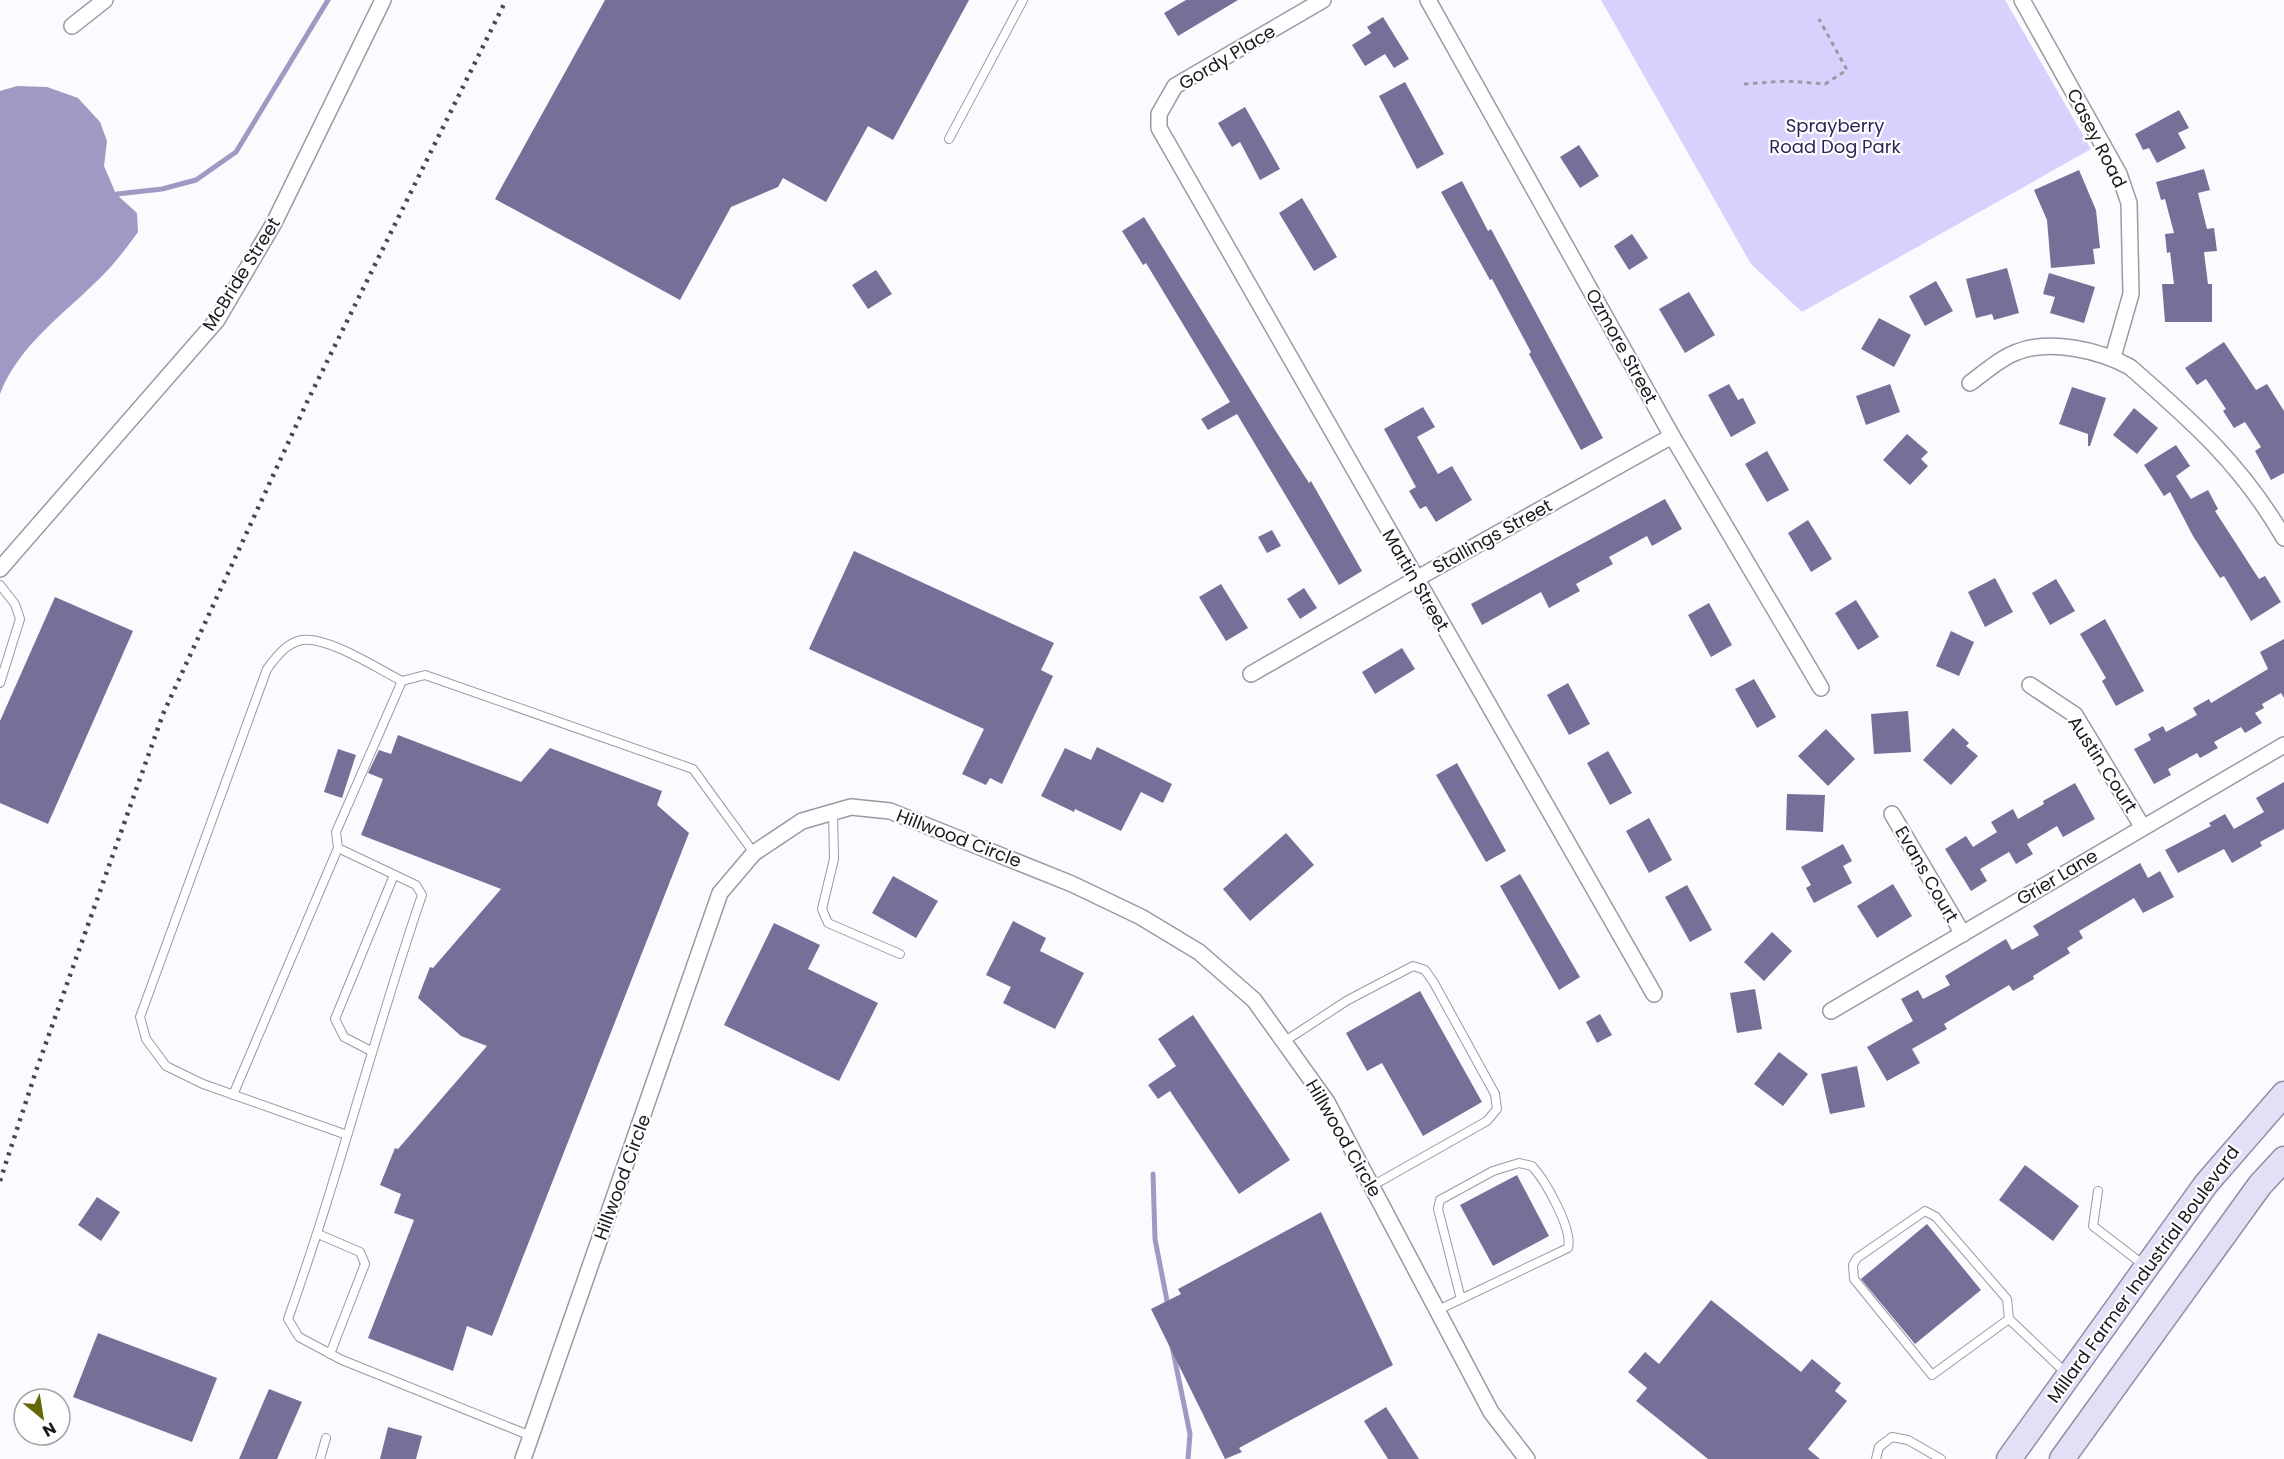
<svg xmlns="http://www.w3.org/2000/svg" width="2284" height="1459" font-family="Poppins,sans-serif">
  <rect width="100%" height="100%" fill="#fbfaff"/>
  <polygon fill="#d8d1fe" points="1601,0 2005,0 2091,149 1802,312 1751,264"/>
  <path fill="#9f99c4" d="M17 86 47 87 78 98 100 122 107 141 104 166 116 194 137 213 138 232C125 250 112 267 96 282 61 316 18 347 0 394V91Z"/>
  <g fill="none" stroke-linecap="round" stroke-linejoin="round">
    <g stroke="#9f99c4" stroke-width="5">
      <polyline points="117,194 162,189 196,180 236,152 328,0"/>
      <polyline points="1153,1174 1155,1239 1168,1306"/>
      <polyline points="1172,1346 1190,1434 1188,1459"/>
    </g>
  </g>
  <g fill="#767098">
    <polygon points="605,0 969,0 893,140 868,126 826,202 783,178 778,187 731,207 680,300 495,199"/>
    <polygon points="1186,0 1238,0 1178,36 1164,13"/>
    <polygon points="1383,17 1409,59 1394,68 1385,54 1365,66 1352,45 1371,33 1367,27"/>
    <polygon points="1405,82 1444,154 1417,169 1379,96"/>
    <polygon points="1245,107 1280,169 1260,180 1240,142 1232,147 1218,123"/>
    <polygon points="2179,110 2189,128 2178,133 2186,148 2157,163 2149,148 2143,150 2135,134"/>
    <polygon points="1579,145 1599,176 1580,188 1560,157"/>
    <polygon points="2204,169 2210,190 2198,193 2207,229 2214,228 2217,251 2204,252 2208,284 2212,284 2212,322 2165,322 2162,284 2174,284 2170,252 2167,253 2165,234 2174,233 2165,199 2161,200 2156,182"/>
    <polygon points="2079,170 2096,210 2100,248 2093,249 2095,264 2051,268 2047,220 2034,190"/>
    <polygon points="1462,181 1488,231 1491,229 1603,438 1581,450 1529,354 1531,352 1492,279 1490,280 1441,192"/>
    <polygon points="1302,198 1337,257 1314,271 1279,213"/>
    <polygon points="1144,217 1275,430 1309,483 1311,481 1362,571 1339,585 1237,414 1208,430 1201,419 1230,402 1146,263 1143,265 1122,231"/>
    <polygon points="1632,234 1648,258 1629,270 1614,246"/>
    <polygon points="2007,268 2019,313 1994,320 1992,314 1976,318 1966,279"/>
    <polygon points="876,270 892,294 868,309 852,285"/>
    <polygon points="2049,273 2095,287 2084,323 2050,313 2055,297 2043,294"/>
    <polygon points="1936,281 1953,311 1925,326 1909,296"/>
    <polygon points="1689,292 1715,335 1685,353 1659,309"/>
    <polygon points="1879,318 1911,335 1894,367 1861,349"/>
    <polygon points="2224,342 2256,390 2267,384 2284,411 2284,473 2271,480 2255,451 2261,447 2245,422 2234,428 2223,411 2226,409 2206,379 2197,385 2185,368"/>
    <polygon points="1729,384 1738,400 1743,398 1756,423 1731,437 1708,395"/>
    <polygon points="1890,384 1900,412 1866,425 1856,396"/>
    <polygon points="2072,387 2106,398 2090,446 2088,446 2088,434 2059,424"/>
    <polygon points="1423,407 1435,427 1417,437 1438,474 1452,466 1472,500 1436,522 1426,506 1420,509 1409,491 1416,487 1384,429"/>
    <polygon points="2134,408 2158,428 2137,454 2113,435"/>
    <polygon points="1907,434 1928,452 1921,459 1928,466 1910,485 1883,460"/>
    <polygon points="2176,445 2190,466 2176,476 2191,499 2208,490 2218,509 2215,511 2259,579 2265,576 2281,602 2251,621 2224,576 2220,578 2193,536 2170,492 2164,496 2144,465"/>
    <polygon points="1767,451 1789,490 1767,502 1745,464"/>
    <polygon points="1665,499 1682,529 1652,546 1647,536 1609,557 1613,564 1576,584 1580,591 1549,608 1541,592 1482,625 1471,604"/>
    <polygon points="1808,520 1832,559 1811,572 1788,533"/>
    <polygon points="1272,530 1281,546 1267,553 1258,537"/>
    <polygon points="854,551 1054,643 1041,670 1053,676 1002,784 990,778 986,785 962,774 984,729 809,649"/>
    <polygon points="1995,578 2013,612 1985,627 1968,592"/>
    <polygon points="2056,579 2075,611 2050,625 2032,593"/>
    <polygon points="1221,584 1248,628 1226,641 1199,597"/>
    <polygon points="1304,588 1317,608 1300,619 1287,599"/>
    <polygon points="55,597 133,631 48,824 0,803 0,721"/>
    <polygon points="1856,600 1879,637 1858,650 1835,613"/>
    <polygon points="1709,603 1732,645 1711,657 1688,615"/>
    <polygon points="2105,619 2144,691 2116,706 2102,681 2106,678 2080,634"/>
    <polygon points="1951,631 1974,642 1959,676 1936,666"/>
    <polygon points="2284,639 2284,698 2281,693 2262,704 2264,708 2255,713 2262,723 2245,733 2241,727 2214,742 2218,748 2200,758 2197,753 2168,769 2171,775 2154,784 2134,749 2151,740 2148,734 2163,726 2166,732 2197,715 2193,708 2209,699 2211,703 2268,669 2260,652"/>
    <polygon points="1402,648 1415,669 1375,694 1362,672"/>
    <polygon points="1754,679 1776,717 1757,728 1735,689"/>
    <polygon points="1568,683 1590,724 1569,735 1547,695"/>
    <polygon points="1908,711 1911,752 1874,754 1871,714"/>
    <polygon points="1953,728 1969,743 1966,746 1978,756 1951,785 1923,760"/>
    <polygon points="1826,729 1855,759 1828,786 1798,756"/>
    <polygon points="398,735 521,782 550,748 662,791 657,805 689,833 492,1336 467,1326 453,1371 368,1338 414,1220 394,1213 401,1194 380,1185 395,1148 398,1149 487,1046 461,1036 418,998 430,967 433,968 501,889 361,835 383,779 368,773 379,750 391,754"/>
    <polygon points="1097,747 1172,784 1163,803 1141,792 1121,831 1075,809 1074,812 1041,796 1065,748 1091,760"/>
    <polygon points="338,749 356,755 342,798 324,792"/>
    <polygon points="1608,751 1632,793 1610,805 1587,763"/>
    <polygon points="1457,763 1506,851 1486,862 1436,775"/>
    <polygon points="2284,782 2284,829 2260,842 2262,846 2232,863 2224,849 2178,873 2165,850 2211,826 2209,823 2225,814 2234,829 2264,812 2256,798"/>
    <polygon points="2075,783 2095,819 2063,837 2057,826 2027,844 2033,854 2016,864 2009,852 1980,869 1987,881 1971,891 1945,849 1966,836 1973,847 1997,832 1991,822 2013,809 2018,819 2044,804 2043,801"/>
    <polygon points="1787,794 1825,795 1823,832 1786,830"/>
    <polygon points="1649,818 1672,860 1649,873 1626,831"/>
    <polygon points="1286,833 1314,865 1250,921 1223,889"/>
    <polygon points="1843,844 1852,861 1843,866 1852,883 1814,903 1806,888 1811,885 1801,867"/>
    <polygon points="2140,863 2148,878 2160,871 2174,897 2143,913 2134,898 2079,931 2083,938 2067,948 2070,953 2033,976 2034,979 2013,991 2009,985 1944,1024 1947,1029 1912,1049 1920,1063 1887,1081 1867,1047 1913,1021 1901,999 1918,990 1923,999 1950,985 1945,976 2006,939 2012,950 2039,935 2033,926"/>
    <polygon points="1520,874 1580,977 1559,990 1500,886"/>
    <polygon points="893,876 938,901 916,938 872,913"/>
    <polygon points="1893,884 1912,916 1877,938 1857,906"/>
    <polygon points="1687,885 1712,930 1690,942 1665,897"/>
    <polygon points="1013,921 1046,938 1040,951 1084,973 1055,1029 1003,1003 1011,987 986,975"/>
    <polygon points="774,923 820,945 808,969 878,1003 839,1081 724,1025"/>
    <polygon points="1772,932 1792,951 1764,981 1744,962"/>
    <polygon points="1755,989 1762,1029 1737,1033 1730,993"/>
    <polygon points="1420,991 1482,1102 1423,1136 1382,1063 1367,1071 1346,1033"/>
    <polygon points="1600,1014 1612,1035 1597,1043 1586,1022"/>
    <polygon points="1193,1015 1290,1160 1239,1194 1170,1091 1158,1099 1148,1085 1176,1066 1158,1039"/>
    <polygon points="1779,1052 1808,1074 1783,1106 1754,1084"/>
    <polygon points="1857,1066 1865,1107 1830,1114 1821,1074"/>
    <polygon points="2025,1165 2079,1206 2053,1241 1999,1200"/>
    <polygon points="1517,1175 1549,1236 1493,1266 1460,1205"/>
    <polygon points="97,1197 120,1212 101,1241 78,1225"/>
    <polygon points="1321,1212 1393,1365 1239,1448 1242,1452 1225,1459 1151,1309 1181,1294 1178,1289"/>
    <polygon points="1927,1224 1981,1290 1915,1344 1861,1279"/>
    <polygon points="1711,1300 1801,1372 1812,1359 1841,1383 1835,1391 1847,1401 1808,1449 1820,1459 1708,1459 1636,1401 1647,1388 1628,1372 1645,1352 1659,1364"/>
    <polygon points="98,1333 217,1378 192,1442 73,1397"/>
    <polygon points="269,1389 302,1402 277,1459 239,1459"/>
    <polygon points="1386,1407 1419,1459 1388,1459 1364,1421"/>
    <polygon points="388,1427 422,1436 416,1459 380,1459"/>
  </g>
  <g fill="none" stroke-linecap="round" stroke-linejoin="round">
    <g stroke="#9b99a4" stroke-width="10">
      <g id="lane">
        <polyline points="949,139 1023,0"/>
        <polyline points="0,585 15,604 20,619 0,683"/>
        <polyline points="833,812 834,859 822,909 828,923 900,954"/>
        <polyline points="1285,1041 1348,1000 1413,966 1425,970 1434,983 1495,1094 1497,1109 1487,1121 1372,1186"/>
        <polyline points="371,1051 344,1037 335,1019 394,875"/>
        <polyline points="233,1095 338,848"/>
        <path d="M347 1135 203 1084 166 1066 146 1039 140 1017 267 669C276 657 286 643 302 640 328 636 378 669 402 681"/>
        <polyline points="2098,1191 2093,1226 2145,1266"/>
        <polyline points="318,1234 360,1252 365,1264 330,1354"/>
        <path d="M1438 1310 1568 1248C1573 1229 1545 1180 1532 1166L1519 1163 1493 1171 1440 1200 1438 1209 1461 1299"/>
        <polyline points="2009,1319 2007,1299 1936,1217 1925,1211 1857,1258 1853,1265 1854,1279 1932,1375 2009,1319 2067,1374"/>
        <path d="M531 1436 342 1360 299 1337 288 1319C338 1179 374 1035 422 895L416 885 338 848 336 832 402 681 425 675 693 769 754 853"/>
        <polyline points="320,1459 326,1438"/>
        <polyline points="1876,1459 1879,1447 1892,1437 1908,1440 1941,1459"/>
      </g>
    </g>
    <g stroke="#9b99a4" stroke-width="18">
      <g id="street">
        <polyline points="1323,0 1175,86 1159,114 1159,128 1654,994"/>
        <polyline points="1428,0 1672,436 1821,688"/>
        <polyline points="2022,0 2119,174 2129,203 2131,294 2113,357"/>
        <polyline points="72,26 105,0"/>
        <path d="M1970 383C1984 373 2000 358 2017 352 2050 339 2099 350 2130 367 2192 421 2242 465 2284 538"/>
        <polyline points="0,569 217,320 274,223 383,0"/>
        <polyline points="1251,674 1416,579 1672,436"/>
        <polyline points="2030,685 2075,715 2142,826"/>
        <polyline points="1892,814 1963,934"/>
        <polyline points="1831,1011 2284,745"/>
        <polyline points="523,1459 720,893 754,853 802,821 851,807 890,811 1072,884 1141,917 1199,952 1254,1000 1327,1102 1491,1412 1527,1459"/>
      </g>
    </g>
    <g stroke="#918da8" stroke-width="27">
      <g id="primary">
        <polyline points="2009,1459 2206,1184 2284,1094"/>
        <polyline points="2062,1459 2260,1185 2284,1159"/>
      </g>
    </g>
    <polyline stroke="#9a9a9e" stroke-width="3" stroke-dasharray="4.5 4.5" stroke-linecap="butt" points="1744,84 1787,81 1825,84 1847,70 1819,19"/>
    <use href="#lane" stroke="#fff" stroke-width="8"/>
    <use href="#street" stroke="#fff" stroke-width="15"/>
    <use href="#primary" stroke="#e3dff7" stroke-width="24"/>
    <polyline stroke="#48484c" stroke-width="4.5" stroke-dasharray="3 6" stroke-linecap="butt" points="0,1181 36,1071 163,714 307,402 506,0"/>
  </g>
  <g text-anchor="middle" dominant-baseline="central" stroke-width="4.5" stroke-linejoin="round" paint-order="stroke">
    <g font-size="18" fill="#1b1b1f" stroke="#fff">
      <text transform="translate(1227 57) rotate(-31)">Gordy Place</text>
      <text transform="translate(2097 138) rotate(63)">Casey Road</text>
      <text transform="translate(241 274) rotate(-58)">McBride Street</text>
      <text transform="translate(1622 346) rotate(61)">Ozmore Street</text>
      <text transform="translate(1492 536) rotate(-29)">Stallings Street</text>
      <text transform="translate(1416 580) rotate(60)">Martin Street</text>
      <text transform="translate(2103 764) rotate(57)">Austin Court</text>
      <text transform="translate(959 838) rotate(21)">Hillwood Circle</text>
      <text transform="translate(1927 874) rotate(60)">Evans Court</text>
      <text transform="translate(2057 877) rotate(-31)">Grier Lane</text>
      <text transform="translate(1344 1138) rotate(60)">Hillwood Circle</text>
      <text transform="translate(622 1177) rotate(-70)">Hillwood Circle</text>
      <text transform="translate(2143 1274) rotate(-54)">Millard Farmer Industrial Boulevard</text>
    </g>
    <g font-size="18" fill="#312358" stroke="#fff">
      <text x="1835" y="125">Sprayberry<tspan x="1835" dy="21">Road Dog Park</tspan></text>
    </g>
  </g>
  <g transform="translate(42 1417) rotate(150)"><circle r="28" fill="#ffffff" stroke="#a4a4a5" stroke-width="1.5"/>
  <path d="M0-4.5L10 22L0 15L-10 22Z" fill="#656806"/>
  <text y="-9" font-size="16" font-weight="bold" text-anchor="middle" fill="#1b1b1f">N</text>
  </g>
</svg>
